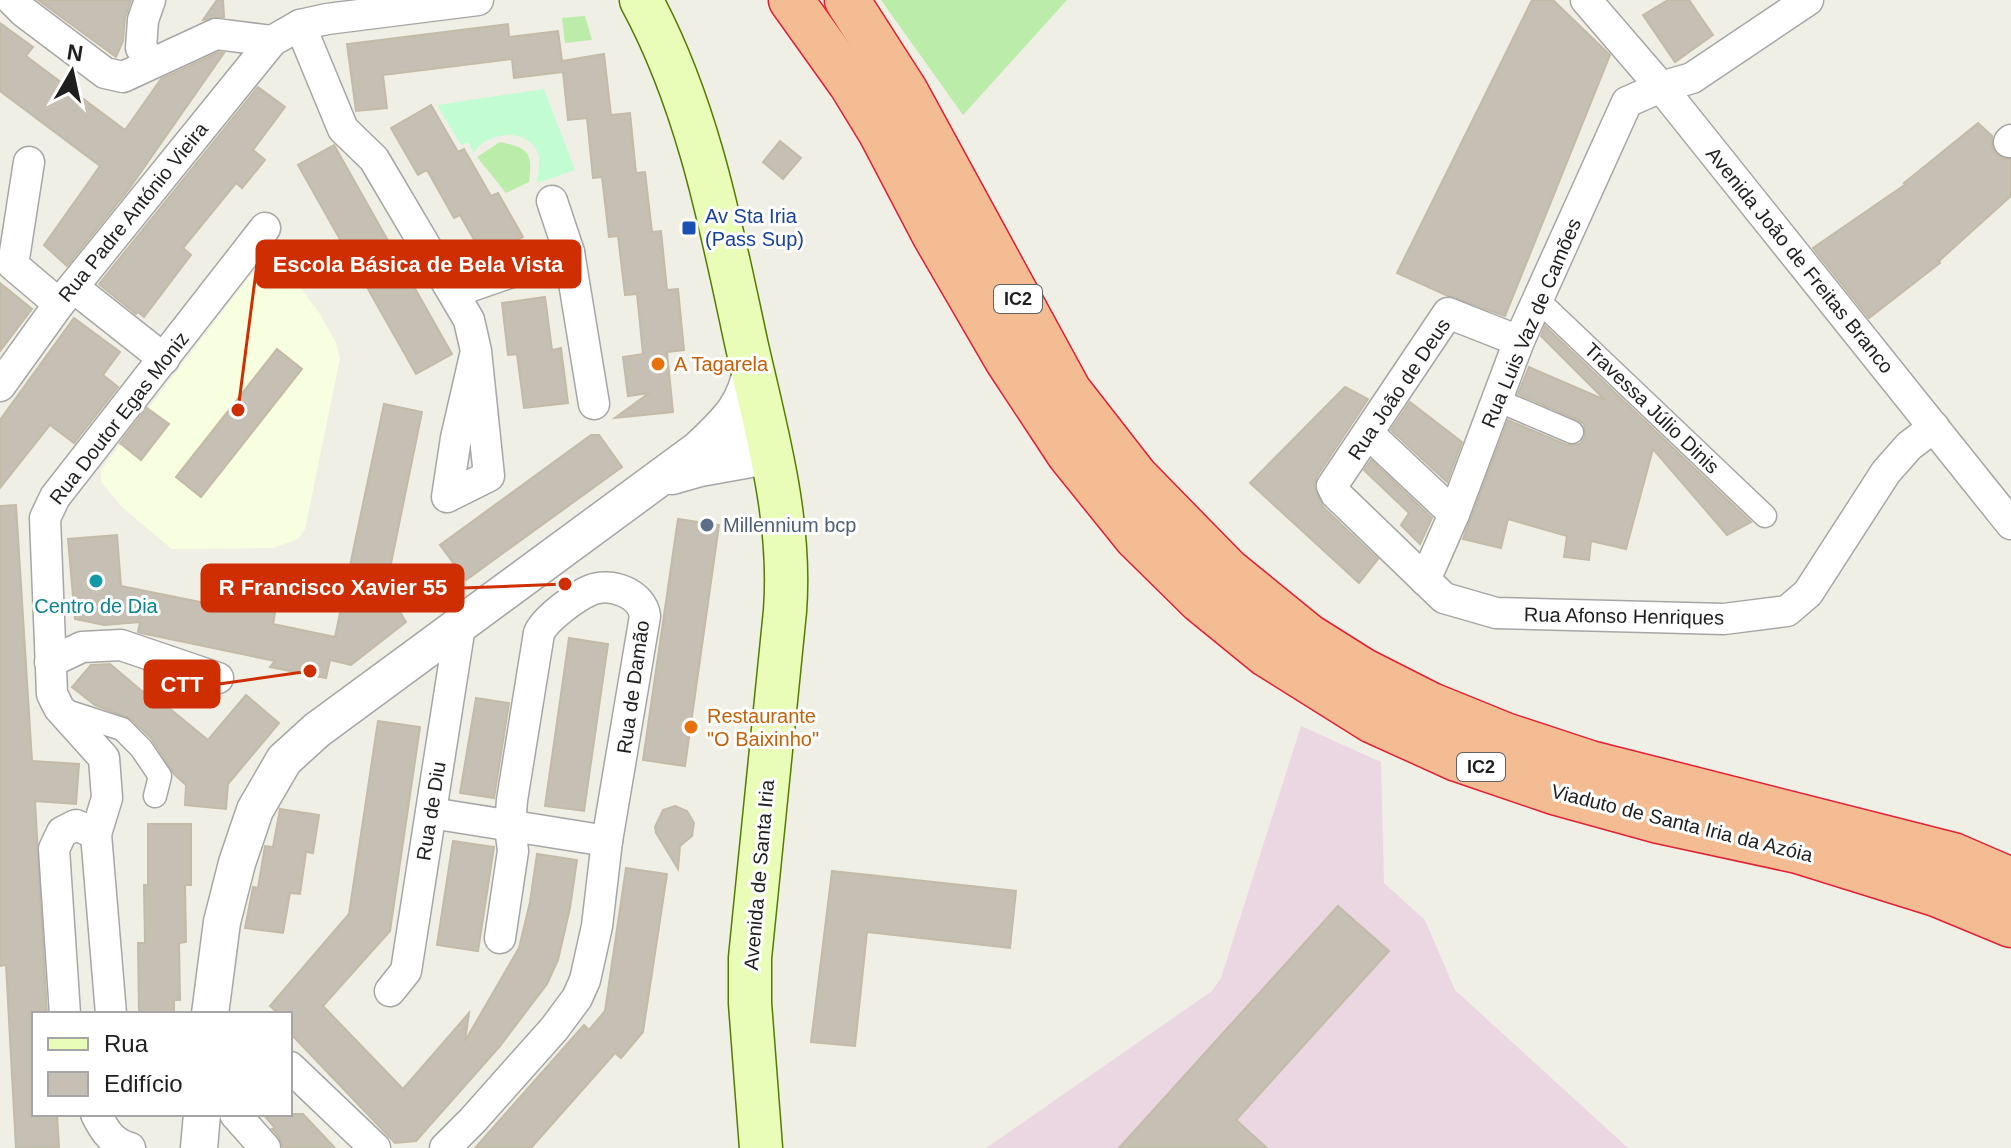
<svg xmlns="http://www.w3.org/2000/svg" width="2011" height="1148" font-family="Helvetica,sans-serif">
  <rect width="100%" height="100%" fill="#f0efe5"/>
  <polygon fill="#ead7e2" points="1301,726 1381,762 1384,883 1425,920 1455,990 1628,1148 986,1148 1212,991 1221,978"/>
  <polygon fill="#f8ffe0" points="276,264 287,269 320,314 336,343 340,358 305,529 298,539 273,548 172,549 122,507 101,482 101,470 250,276 264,265"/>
  <g fill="#bbeca9">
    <polygon points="881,0 1067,0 963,115"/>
    <polygon points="585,16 592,40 565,43 562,18"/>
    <path d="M500 142C529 148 533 153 529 182L506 193 477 157Z"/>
  </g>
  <path fill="#c1fcd3" d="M544 89 575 170 537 183C538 175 540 165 539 157 532 126 486 131 474 153L468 142 461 145 437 105Z"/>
  <g fill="#c5bfb4" stroke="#c3baa7" stroke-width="2">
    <polygon points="38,0 131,0 125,18 123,41 116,57"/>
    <polygon points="217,0 223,0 224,17 203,20"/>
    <polygon points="1532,0 1553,0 1610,55 1505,316 1446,295 1397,273"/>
    <polygon points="1668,0 1689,0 1713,35 1675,62 1643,15"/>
    <polygon points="0,23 33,47 26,56 125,130 161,79 219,52 224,53 129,189 67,266 44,245 100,166 0,91"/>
    <polygon points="508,24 509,37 558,31 562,61 604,54 611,115 630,113 636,173 645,172 652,232 661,231 667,290 678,289 684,350 667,352 673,412 615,418 649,393 628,396 623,357 643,354 637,294 625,295 618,236 609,237 602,177 593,178 587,118 568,120 563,72 514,78 512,59 383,75 387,108 356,111 347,44"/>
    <polygon points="258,87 285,107 253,150 265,160 242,188 236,183 183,248 191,255 144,317 138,312 136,314 99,284"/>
    <polygon points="431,105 458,152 464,149 491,196 498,193 523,237 485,259 460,215 454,218 427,170 418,175 391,128"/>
    <polygon points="1978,123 1992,136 1992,146 1996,154 2004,159 2011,159 2011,196 1939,261 1940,263 1869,318 1813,248 1906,184 1904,183"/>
    <polygon points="780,141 801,158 783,179 763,162"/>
    <polygon points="334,145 452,354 416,374 298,165"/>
    <polygon points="0,283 32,309 0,351"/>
    <polygon points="545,297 552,350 561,348 568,403 524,408 517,354 508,355 502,303"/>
    <polygon points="74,318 120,352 103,375 118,387 74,443 50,425 0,488 0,420"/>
    <polygon points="1545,326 1751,522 1727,535 1653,449 1626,549 1591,541 1589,560 1564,557 1567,536 1508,519 1501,548 1463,539 1508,420 1567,445 1580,444 1585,437 1584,424 1578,420 1518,394 1529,367 1605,400 1541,336"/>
    <polygon points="277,349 302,369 201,497 176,477"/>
    <polygon points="1345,387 1368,399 1317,476 1314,486 1323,507 1378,559 1359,583 1250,483"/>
    <polygon points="1410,402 1462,442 1447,482 1391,430"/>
    <polygon points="384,404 422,412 386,588 406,622 351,665 330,660 326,678 270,667 275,661 141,633 138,632 140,622 104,625 75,619 68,539 117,535 121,586 210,604 211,599 275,613 273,624 335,637"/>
    <polygon points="147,408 169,424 141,460 120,443"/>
    <polygon points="591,435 599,435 622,467 466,580 440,545"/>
    <polygon points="1371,460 1432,518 1420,544 1401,525 1409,513 1364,470"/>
    <polygon points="16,505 32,761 79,764 76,804 35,801 47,1014 34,1014 34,1114 57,1114 59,1147 16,1148 6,965 0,966 0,506"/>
    <polygon points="678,519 719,525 685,766 643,760"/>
    <polygon points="569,638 608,644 584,811 545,806"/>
    <polygon points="110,664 143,692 146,689 208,740 246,695 279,723 228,784 226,809 185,805 186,785 174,774 151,738 131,719 95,705 72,687 91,665"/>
    <polygon points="476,698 509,703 494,798 460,793"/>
    <polygon points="378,721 420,727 390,931 323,1006 403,1089 469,1013 465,1041 519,948 530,902 537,854 577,860 570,908 558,960 547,984 500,1046 416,1141 395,1143 290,1033 290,1014 279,1014 270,1006 349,914"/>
    <polygon points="675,806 687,811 694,823 692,836 680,846 678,869 656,833 655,827 663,810"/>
    <polygon points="280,809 319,815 313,853 306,852 300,894 290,893 283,933 245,928 253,887 258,888 265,846 273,847"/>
    <polygon points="148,824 191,824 191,885 185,885 186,942 179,943 180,1000 174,1000 174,1014 139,1014 138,943 145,943 144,885 148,885"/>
    <polygon points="453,841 494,847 478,951 437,945"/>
    <polygon points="626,868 667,874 643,1032 621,1058 615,1053 531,1148 475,1148 584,1025 589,1030 605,1011"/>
    <polygon points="832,871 1016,891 1010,948 867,932 855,1046 811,1042"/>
    <polygon points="1338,906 1389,951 1236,1120 1267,1148 1119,1148"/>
    <polygon points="263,1114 303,1114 335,1148 283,1148 279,1137 272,1129 275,1128"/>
  </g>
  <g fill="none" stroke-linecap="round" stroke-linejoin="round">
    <g stroke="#a6a6a6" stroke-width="25">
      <g id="pedestrian">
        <polyline points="1538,300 1765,516"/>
        <polyline points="1497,400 1572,432"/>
        <polyline points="60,709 122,729 141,748 160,776 155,796"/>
      </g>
    </g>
    <g stroke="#a6a6a6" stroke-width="33">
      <g id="minor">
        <polyline points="12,0 24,12 105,73 123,77 216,34 272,41"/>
        <polyline points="150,0 143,20 141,48 152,62"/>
        <polyline points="1586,0 1661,87 2011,524"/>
        <polyline points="300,25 343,129 374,159 469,320 476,351 489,476 447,497 456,438 476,351"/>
        <polyline points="2009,142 2011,140"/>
        <polyline points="29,162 13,265 59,304"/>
        <polyline points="552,201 569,252 594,404"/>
        <polyline points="73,287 164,359"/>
        <polyline points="454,292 569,252"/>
        <polyline points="1519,341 1448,313 1332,486 1336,494 1444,598 1496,613 1724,619 1787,611 1808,593 1886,472 1909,446 1934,427"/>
        <polyline points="0,386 59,304 272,41 300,25 327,19 478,0"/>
        <polyline points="1369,434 1454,514"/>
        <polyline points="1425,580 1454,514 1519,341 1627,102 1661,87 1692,78 1808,0"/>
        <polyline points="50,662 82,647 121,645 218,678"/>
        <polyline points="431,813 607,841"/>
        <polyline points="390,991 406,971 460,626"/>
        <polyline points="65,1014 54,849 62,832 76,825 96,834"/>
        <polyline points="111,1014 96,834 107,798 104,758 59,708 52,694 45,518 55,497 265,228"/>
        <polyline points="290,1067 375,1148"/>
        <path d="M96 1114C104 1130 112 1143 130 1148"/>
        <polyline points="235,1114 265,1148"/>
        <path d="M445 1148 473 1120 554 1029 577 998 585 980 597 926 607 841 645 616C642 593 610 582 591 590 576 596 545 619 539 633L512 800 510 826 513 851 500 938"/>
      </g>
    </g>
    <g stroke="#a6a6a6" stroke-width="39">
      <g id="tertiary">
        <polyline points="672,476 700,468 756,458 770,447 740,438 699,449"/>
        <path d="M210 1014 222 922 237 863 255 810 284 760 317 730 699 449C727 422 746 406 752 366"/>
        <polyline points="199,1148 202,1114"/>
      </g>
    </g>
    <g stroke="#537c00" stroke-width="45">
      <path id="secondary" d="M641 0C698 105 721 226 746 342 766 431 792 519 785 611L750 958V1003L761 1148"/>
    </g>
    <g stroke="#e21f35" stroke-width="47">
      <g id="trunk">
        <polyline points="791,0 851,84 881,133 935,236 1007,360 1069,454 1136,537 1201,601 1266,654 1373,721 1457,759 1554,792 1659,821 1798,851 1936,894 2011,925"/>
        <polyline points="847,0 906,92 1069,391 1136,477 1227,570 1308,636 1362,670 1431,705 1505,735 1590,763 1953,855 2011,880"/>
      </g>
    </g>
    <use href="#pedestrian" stroke="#fff" stroke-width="22"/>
    <use href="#minor" stroke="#fff" stroke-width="30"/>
    <use href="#tertiary" stroke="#fff" stroke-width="36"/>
    <use href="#secondary" stroke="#e9fcb8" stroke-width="42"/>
    <use href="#trunk" stroke="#f4bc93" stroke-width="44"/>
  </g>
  <rect fill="#1a4fb4" stroke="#fff" stroke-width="3" x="681" y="220" width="16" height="16" rx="4"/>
  <g fill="#e8710a" stroke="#fff" stroke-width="3">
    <circle cx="658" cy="364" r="8"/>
    <circle cx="691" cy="727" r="8"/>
  </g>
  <circle fill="#5c6f8a" stroke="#fff" stroke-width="3" cx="707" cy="525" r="8"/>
  <circle fill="#0f9aa8" stroke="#fff" stroke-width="3" cx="96" cy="581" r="8"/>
  <g text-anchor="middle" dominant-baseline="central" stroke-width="6" stroke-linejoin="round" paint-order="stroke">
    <g fill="#fff" stroke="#626262" stroke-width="2">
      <rect x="994" y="285" width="48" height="28" rx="6"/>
      <rect x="1457" y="753" width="48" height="28" rx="6"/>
    </g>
    <g font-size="18" font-weight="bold" fill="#1f1f1f">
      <text x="1018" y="299">IC2</text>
      <text x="1481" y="767">IC2</text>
    </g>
    <g font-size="20" fill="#1f1f1f" stroke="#fff">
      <text transform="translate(133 212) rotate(-51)">Rua Padre António Vieira</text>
      <text transform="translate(1800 260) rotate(51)">Avenida João de Freitas Branco</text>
      <text transform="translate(1531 323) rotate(-67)">Rua Luis Vaz de Camões</text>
      <text transform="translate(1399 389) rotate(-56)">Rua João de Deus</text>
      <text transform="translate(1652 408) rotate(44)">Travessa Júlio Dinis</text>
      <text transform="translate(119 418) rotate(-52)">Rua Doutor Egas Moniz</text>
      <text transform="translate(1624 616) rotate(1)">Rua Afonso Henriques</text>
      <text transform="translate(633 687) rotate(-82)">Rua de Damão</text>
      <text transform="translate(431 811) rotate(-81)">Rua de Diu</text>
      <text transform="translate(1682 823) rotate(14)">Viaduto de Santa Iria da Azóia</text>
      <text transform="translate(759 875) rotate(-85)">Avenida de Santa Iria</text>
    </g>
    <g font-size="20" fill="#164399" stroke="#fff" text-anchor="start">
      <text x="705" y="216">Av Sta Iria<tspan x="705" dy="23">(Pass Sup)</tspan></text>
    </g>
    <g font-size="20" fill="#c56008" stroke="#fff" text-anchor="start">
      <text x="674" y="364">A Tagarela</text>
      <text x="707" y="716">Restaurante<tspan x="707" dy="23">"O Baixinho"</tspan></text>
    </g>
    <g font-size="20" fill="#4e5e75" stroke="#fff" text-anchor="start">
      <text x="723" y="525">Millennium bcp</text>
    </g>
    <g font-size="20" fill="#0d838f" stroke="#fff">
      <text x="96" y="606">Centro de Dia</text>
    </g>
  </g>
  <path fill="none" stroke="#cf2f00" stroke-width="3" d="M238 410L257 264M565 584L463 588M310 671L219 684"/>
  <g fill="#cf2f00" stroke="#fff" stroke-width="3">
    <circle cx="238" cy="410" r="8"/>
    <circle cx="565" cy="584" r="8"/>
    <circle cx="310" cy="671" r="8"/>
  </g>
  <g fill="#cf2f00" stroke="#cf2f00" stroke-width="3">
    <rect x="257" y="241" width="323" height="46" rx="8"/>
    <rect x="202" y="565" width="261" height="46" rx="8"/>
    <rect x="145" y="661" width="74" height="46" rx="8"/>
  </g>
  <g font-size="22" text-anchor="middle" font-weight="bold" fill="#fff">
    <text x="418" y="272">Escola Básica de Bela Vista</text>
    <text x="333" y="595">R Francisco Xavier 55</text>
    <text x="182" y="692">CTT</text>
  </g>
  <rect x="32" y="1012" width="260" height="104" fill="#ffffff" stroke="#a5a5a5" stroke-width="2"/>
  <rect x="48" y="1038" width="40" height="12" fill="#e9fcb8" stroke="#a5a5a5" stroke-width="2"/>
  <text x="104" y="1052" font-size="24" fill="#1f1f1f">Rua</text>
  <rect x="48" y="1072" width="40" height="24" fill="#c5bfb4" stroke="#a5a5a5" stroke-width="2"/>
  <text x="104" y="1092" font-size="24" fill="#1f1f1f">Edifício</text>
  <g transform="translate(72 72) rotate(9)" stroke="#ffffff" stroke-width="6" paint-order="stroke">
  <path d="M0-6L14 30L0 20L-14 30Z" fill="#1f1f1f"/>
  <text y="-12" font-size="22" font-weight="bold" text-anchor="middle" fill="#1f1f1f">N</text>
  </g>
</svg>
